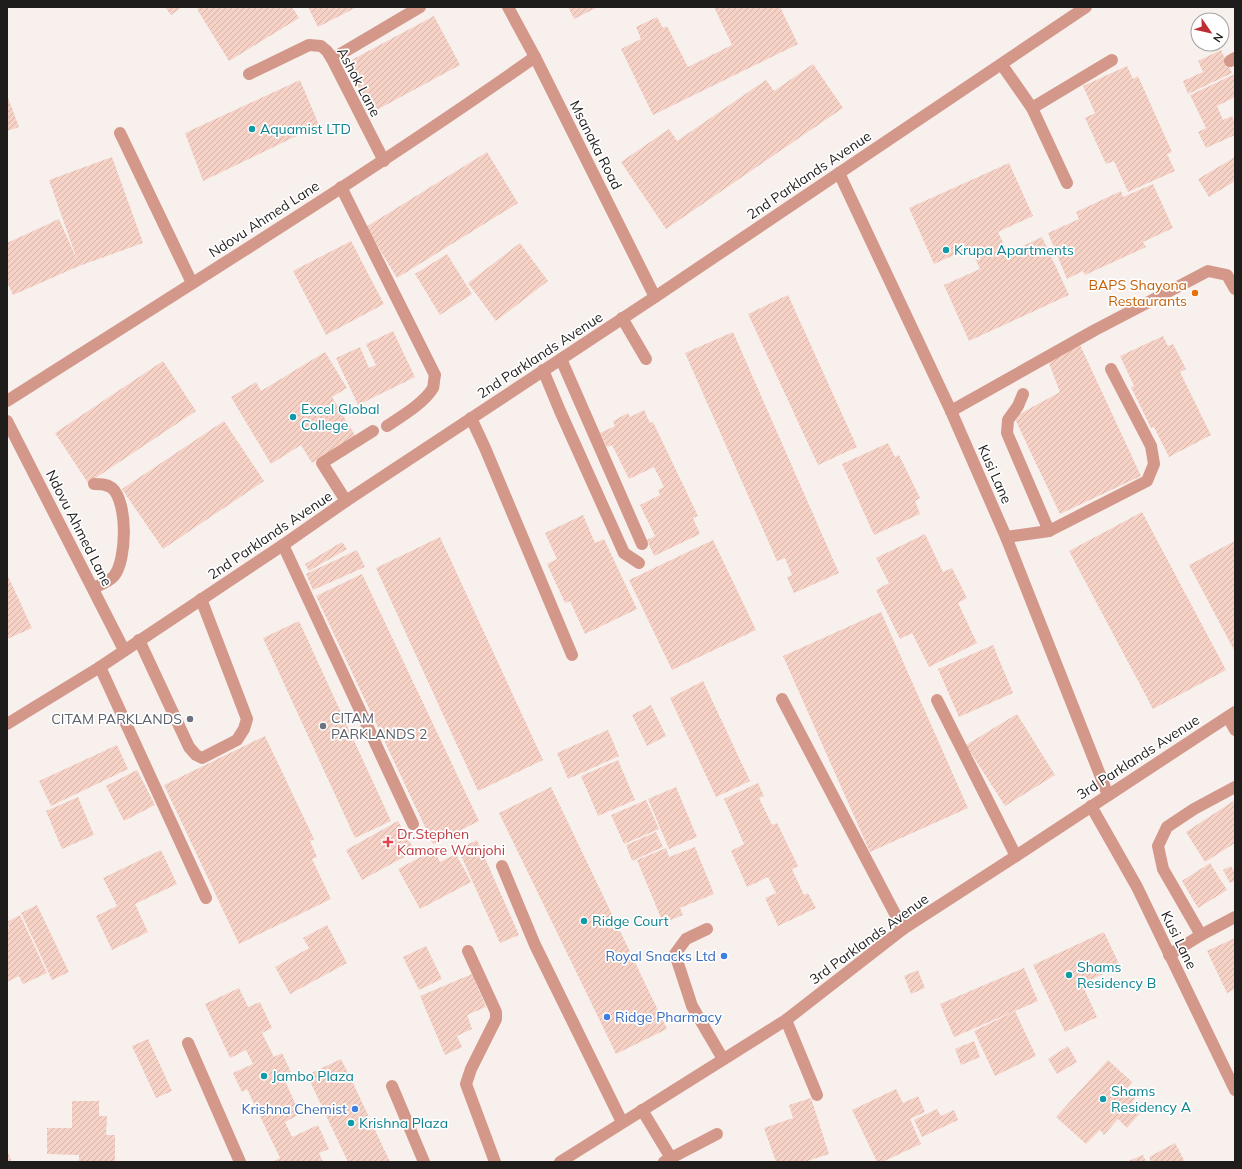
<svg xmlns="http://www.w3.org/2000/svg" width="1242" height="1169" font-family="Mulish,sans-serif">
  <defs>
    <pattern id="building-hatch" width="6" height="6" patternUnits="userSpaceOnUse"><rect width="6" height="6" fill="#f6d2c6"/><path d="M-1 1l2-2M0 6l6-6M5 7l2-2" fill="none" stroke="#d2b4aa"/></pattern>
  </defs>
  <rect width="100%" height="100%" fill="#f7f0ed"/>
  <g fill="url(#building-hatch)">
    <polygon points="165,7 182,7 171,15"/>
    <polygon points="200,7 292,7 299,18 229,61 197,9"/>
    <polygon points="308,7 357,7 318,27"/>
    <polygon points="568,7 598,7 574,19"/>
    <polygon points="714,7 780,7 798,44 653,115 621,49 641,39 636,27 657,17 663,28 667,26 688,67 732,45"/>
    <polygon points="434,16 460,65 371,113 346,63"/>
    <polygon points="1221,50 1232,73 1188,94 1183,81 1203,72 1198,61"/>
    <polygon points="813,64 843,108 666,229 621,162 669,129 677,141 766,80 774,91"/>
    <polygon points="1127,66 1133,79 1138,76 1172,152 1167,154 1175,171 1128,192 1114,161 1106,164 1085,118 1095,113 1083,86"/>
    <polygon points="1235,74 1235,97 1217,106 1223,120 1232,116 1235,123 1235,135 1206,148 1198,132 1206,128 1190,95"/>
    <polygon points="300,80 319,125 203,181 185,133"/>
    <polygon points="7,95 19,127 7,131"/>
    <polygon points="487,152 518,203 397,278 366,227"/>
    <polygon points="112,157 143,243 79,266 13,295 7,282 7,243 59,219 78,262 49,180"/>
    <polygon points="1235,157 1235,181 1209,197 1198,179"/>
    <polygon points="1009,163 1033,216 998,232 1008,253 1042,237 1069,295 969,341 944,285 980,269 970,248 934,264 909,208"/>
    <polygon points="1153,184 1173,228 1143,242 1146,247 1085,275 1083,271 1067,279 1048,233 1079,219 1076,212 1121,191 1123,197"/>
    <polygon points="351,241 384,304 326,335 293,271"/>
    <polygon points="520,243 548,281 496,321 468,283"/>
    <polygon points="447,254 472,294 440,315 415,274"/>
    <polygon points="788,295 857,447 818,465 748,314"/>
    <polygon points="393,331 415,377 358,405 336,358 360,347 369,368 376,365 366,344"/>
    <polygon points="733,332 839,573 794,593 787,577 792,575 785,558 777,561 685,353"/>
    <polygon points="1163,336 1168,346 1173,344 1186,369 1180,372 1211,435 1169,457 1154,427 1151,428 1131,387 1134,386 1120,356"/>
    <polygon points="1080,345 1141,476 1060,514 1014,417 1060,392 1048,361"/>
    <polygon points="325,352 347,388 332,397 356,437 312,463 301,445 271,464 231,397 256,382 261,391"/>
    <polygon points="163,361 196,411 88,483 55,433"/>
    <polygon points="644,410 650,423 653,422 698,516 693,518 700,534 654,556 647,540 655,536 640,505 660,495 658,490 664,487 654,467 629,479 612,445 607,447 600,433 615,426 613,421 628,413 630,417"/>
    <polygon points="224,421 264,481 163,549 122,489"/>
    <polygon points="888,443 895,457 899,455 920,498 915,501 920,514 874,535 842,464"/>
    <polygon points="1142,512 1226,670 1153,709 1069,551"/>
    <polygon points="583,515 595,543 604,539 637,609 585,634 570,601 565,603 547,564 557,559 545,533"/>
    <polygon points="925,534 943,572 952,568 967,598 958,603 977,643 929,667 912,633 900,639 876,590 889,583 876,558"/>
    <polygon points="440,537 543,760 478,791 376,568"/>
    <polygon points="713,540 756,630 672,670 629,580"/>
    <polygon points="1235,541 1235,652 1189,565"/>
    <polygon points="342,542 347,549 309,571 305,564"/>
    <polygon points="357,550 365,567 313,590 306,574"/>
    <polygon points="7,574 32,628 7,639"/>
    <polygon points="362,574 479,821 433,844 316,596"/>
    <polygon points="881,612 968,808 870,852 783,656"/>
    <polygon points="299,621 391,821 355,838 263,638"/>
    <polygon points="993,645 1013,693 959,717 938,669"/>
    <polygon points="703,681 750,781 716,797 670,698"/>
    <polygon points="651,705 666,736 647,746 632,715"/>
    <polygon points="1017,714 1055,775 1005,806 966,745"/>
    <polygon points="608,730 619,756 568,779 557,753"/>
    <polygon points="265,736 314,839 310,841 317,857 312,859 331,899 239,944 164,785"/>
    <polygon points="117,745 128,769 51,806 39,781"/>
    <polygon points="618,760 635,800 598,816 581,776"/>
    <polygon points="137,770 155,805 124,821 106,786"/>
    <polygon points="758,783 764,796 759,798 772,825 777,823 798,866 792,869 804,895 808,893 816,908 778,926 765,898 776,893 768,877 747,887 731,851 744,844 724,799"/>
    <polygon points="551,787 667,1029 616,1054 499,813"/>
    <polygon points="676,787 697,837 669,849 648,799"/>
    <polygon points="78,797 94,835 62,849 46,811"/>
    <polygon points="646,800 659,829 624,844 611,815"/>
    <polygon points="1235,800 1235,843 1205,862 1186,832"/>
    <polygon points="398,821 415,851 362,880 346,850"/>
    <polygon points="656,832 663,847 632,861 626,845"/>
    <polygon points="477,840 519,935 500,943 458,849"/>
    <polygon points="695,847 714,894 680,908 683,915 663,923 637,860 666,848 669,857"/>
    <polygon points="161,850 177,884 135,904 148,932 112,950 96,916 117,906 103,878"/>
    <polygon points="434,850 440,862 456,854 471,882 420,909 398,869"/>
    <polygon points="1210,863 1227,890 1198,908 1182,881"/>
    <polygon points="1231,866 1235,873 1235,881 1230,883 1223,870"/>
    <polygon points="37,905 69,972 52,980 21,913"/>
    <polygon points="20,915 47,973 23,984 19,976 7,982 7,929 9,928 7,922"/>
    <polygon points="327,925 347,963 290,994 275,967 309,948 303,938"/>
    <polygon points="1104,932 1120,966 1082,984 1097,1017 1065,1032 1033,965"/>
    <polygon points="1235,938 1235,989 1227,993 1207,951"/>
    <polygon points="426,946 442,979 419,990 403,957"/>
    <polygon points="1024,968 1038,1001 954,1037 940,1004"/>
    <polygon points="918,970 925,988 911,994 904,976"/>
    <polygon points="472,974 486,1007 467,1015 472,1029 457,1036 462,1047 445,1055 420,996"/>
    <polygon points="239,988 248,1007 260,1002 272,1028 262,1033 274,1057 282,1053 294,1079 286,1083 300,1114 285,1122 292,1137 318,1125 329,1149 319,1153 323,1162 272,1162 280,1158 247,1089 242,1092 233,1073 253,1064 246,1050 230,1058 205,1004"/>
    <polygon points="1015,1011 1036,1056 995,1076 974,1031"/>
    <polygon points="148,1039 172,1091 156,1098 132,1046"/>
    <polygon points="974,1041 980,1057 961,1065 955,1049"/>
    <polygon points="1068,1046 1077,1062 1057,1074 1048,1059"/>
    <polygon points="341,1059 353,1083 390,1162 348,1162 307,1075"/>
    <polygon points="1108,1060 1132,1082 1127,1088 1136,1097 1132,1102 1142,1111 1127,1128 1118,1119 1104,1135 1100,1130 1086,1144 1056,1117"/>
    <polygon points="896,1089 903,1103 918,1096 925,1112 910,1119 921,1144 882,1162 877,1162 852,1110"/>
    <polygon points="811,1098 829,1154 804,1162 776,1162 764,1128 793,1118 789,1105"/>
    <polygon points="72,1101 99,1101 99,1116 107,1116 106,1135 115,1135 115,1162 79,1162 79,1155 47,1154 47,1128 72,1128"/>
    <polygon points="937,1109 941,1116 954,1110 958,1120 922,1137 914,1120"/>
    <polygon points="1175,1143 1185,1162 1151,1162 1149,1157"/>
    <polygon points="7,1150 12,1162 7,1162"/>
    <polygon points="1143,1155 1146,1162 1126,1162"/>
  </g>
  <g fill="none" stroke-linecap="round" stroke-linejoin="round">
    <g stroke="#d4988a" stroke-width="12">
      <polyline points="332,59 420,7"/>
      <polyline points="1230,61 1235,58"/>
      <polyline points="1002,65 1032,108 1067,183"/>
      <polyline points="249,74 309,45 321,46 327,51 332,59 384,161"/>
      <polyline points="1032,108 1112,60"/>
      <path d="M341 187 435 375C434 379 434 384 433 388 424 403 402 416 387 426"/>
      <polyline points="622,318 646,359"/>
      <polyline points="561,359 642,544"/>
      <polyline points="543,370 560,411 624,553 639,563"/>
      <polyline points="1023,394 1018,406 1008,420 1007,433 1049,531"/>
      <polyline points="951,411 1095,330 1208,271 1227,275 1235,289"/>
      <polyline points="471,418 485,448 572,655"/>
      <polyline points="1006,537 1049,531 1147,481 1154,464 1151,446 1111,369"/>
      <polyline points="283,545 413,824"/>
      <path d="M93 588C100 585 109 582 114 576 127 560 128 502 112 488 106 484 101 484 94 484"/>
      <polyline points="139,640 189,747 196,755 202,758 237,740 244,729 247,719 201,599"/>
      <polyline points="100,667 206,898"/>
      <polyline points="782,699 903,929"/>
      <polyline points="937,700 1016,856"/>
      <polyline points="1228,717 1235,730"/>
      <polyline points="502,866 535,945 622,1122"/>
      <polyline points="707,929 686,939 675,954 692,1006 723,1059"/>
      <polyline points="1201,935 1163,869 1158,846 1167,827 1194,809 1235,787"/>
      <polyline points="468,951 496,1012 496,1019 471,1069 466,1084 495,1162"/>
      <polyline points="1169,955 1201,935 1235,917"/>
      <polyline points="786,1020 817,1095"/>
      <polyline points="188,1043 240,1162"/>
      <polyline points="392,1086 424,1162"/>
      <polyline points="642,1110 671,1158 664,1162"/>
      <polyline points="671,1158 717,1134"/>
    </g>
    <g stroke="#d4988a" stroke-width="12">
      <polyline points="508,7 535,57 655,297"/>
      <polyline points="120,133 192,283"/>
      <polyline points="839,173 951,411 1006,537 1108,795"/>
      <path d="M7 401C184 288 363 178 535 57"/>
      <polyline points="7,421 124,650"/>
      <polyline points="346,501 322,463 373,431"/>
      <polyline points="7,724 100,667 283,545 346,501 655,297 1086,7"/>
      <polyline points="1091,806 1137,887 1235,1090"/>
      <polyline points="560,1162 786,1020 903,929 1016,856 1235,712"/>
    </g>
  </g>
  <g fill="#0f9aa8" stroke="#fff" stroke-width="1.5">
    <circle cx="252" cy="129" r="4"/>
    <circle cx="946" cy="250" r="4"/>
    <circle cx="293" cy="417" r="4"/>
    <circle cx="584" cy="921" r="4"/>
    <circle cx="1069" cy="975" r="4"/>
    <circle cx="264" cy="1076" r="4"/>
    <circle cx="1103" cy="1099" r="4"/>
    <circle cx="351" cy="1123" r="4"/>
  </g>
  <circle fill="#e8710a" stroke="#fff" stroke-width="1.5" cx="1195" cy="293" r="4"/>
  <g fill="#6b7280" stroke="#fff" stroke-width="1.5">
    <circle cx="190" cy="719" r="4"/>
    <circle cx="323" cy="726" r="4"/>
  </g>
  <path fill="#e0444e" stroke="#fff" stroke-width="1.5" d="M386 836h4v4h4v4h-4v4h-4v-4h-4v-4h4z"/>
  <g fill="#3f7fe0" stroke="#fff" stroke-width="1.5">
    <circle cx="724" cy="956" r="4"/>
    <circle cx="607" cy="1017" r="4"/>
    <circle cx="355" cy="1109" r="4"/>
  </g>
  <g text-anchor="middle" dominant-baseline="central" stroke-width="3.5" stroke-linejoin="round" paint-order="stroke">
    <g font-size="14" fill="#1f1d1c" stroke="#fff">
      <text transform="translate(359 82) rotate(62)">Ashok Lane</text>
      <text transform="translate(596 145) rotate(63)">Msanaka Road</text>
      <text transform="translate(809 175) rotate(-34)">2nd Parklands Avenue</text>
      <text transform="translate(264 219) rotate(-33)">Ndovu Ahmed Lane</text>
      <text transform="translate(540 355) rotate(-33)">2nd Parklands Avenue</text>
      <text transform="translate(995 474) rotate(66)">Kusi Lane</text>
      <text transform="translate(79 528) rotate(63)">Ndovu Ahmed Lane</text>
      <text transform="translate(270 535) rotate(-34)">2nd Parklands Avenue</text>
      <text transform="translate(1138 757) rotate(-33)">3rd Parklands Avenue</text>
      <text transform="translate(869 939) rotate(-36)">3rd Parklands Avenue</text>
      <text transform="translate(1179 940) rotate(64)">Kusi Lane</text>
    </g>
    <g font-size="14" fill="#0d838f" stroke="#fff" text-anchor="start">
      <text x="260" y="129">Aquamist LTD</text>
      <text x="954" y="250">Krupa Apartments</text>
      <text x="301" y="409">Excel Global<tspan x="301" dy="16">College</tspan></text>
      <text x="592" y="921">Ridge Court</text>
      <text x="1077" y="967">Shams<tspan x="1077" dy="16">Residency B</tspan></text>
      <text x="272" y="1076">Jambo Plaza</text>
      <text x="1111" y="1091">Shams<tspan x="1111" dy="16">Residency A</tspan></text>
      <text x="359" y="1123">Krishna Plaza</text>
    </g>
    <g font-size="14" fill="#c56008" stroke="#fff" text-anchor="end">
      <text x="1187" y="285">BAPS Shayona<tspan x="1187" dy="16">Restaurants</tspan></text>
    </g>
    <g font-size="14" fill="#5b616d" stroke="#fff" text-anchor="start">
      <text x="331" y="718">CITAM<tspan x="331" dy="16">PARKLANDS 2</tspan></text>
      <text x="182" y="719" text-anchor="end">CITAM PARKLANDS</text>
    </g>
    <g font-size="14" fill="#be3a42" stroke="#fff" text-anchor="start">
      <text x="397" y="834">Dr.Stephen<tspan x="397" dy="16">Kamore Wanjohi</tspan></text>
    </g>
    <g font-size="14" fill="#366cbe" stroke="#fff" text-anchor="end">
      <text x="716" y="956">Royal Snacks Ltd</text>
      <text x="615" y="1017" text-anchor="start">Ridge Pharmacy</text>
      <text x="347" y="1109">Krishna Chemist</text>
    </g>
  </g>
  <rect width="1242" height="1169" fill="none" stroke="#1f1d1c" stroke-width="16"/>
  <g transform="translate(1210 32) rotate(124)"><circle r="19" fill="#ffffff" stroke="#a5a5a4"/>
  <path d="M0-3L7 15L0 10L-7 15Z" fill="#bd2d32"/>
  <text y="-6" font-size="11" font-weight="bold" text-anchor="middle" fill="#1f1d1c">N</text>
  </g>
</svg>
